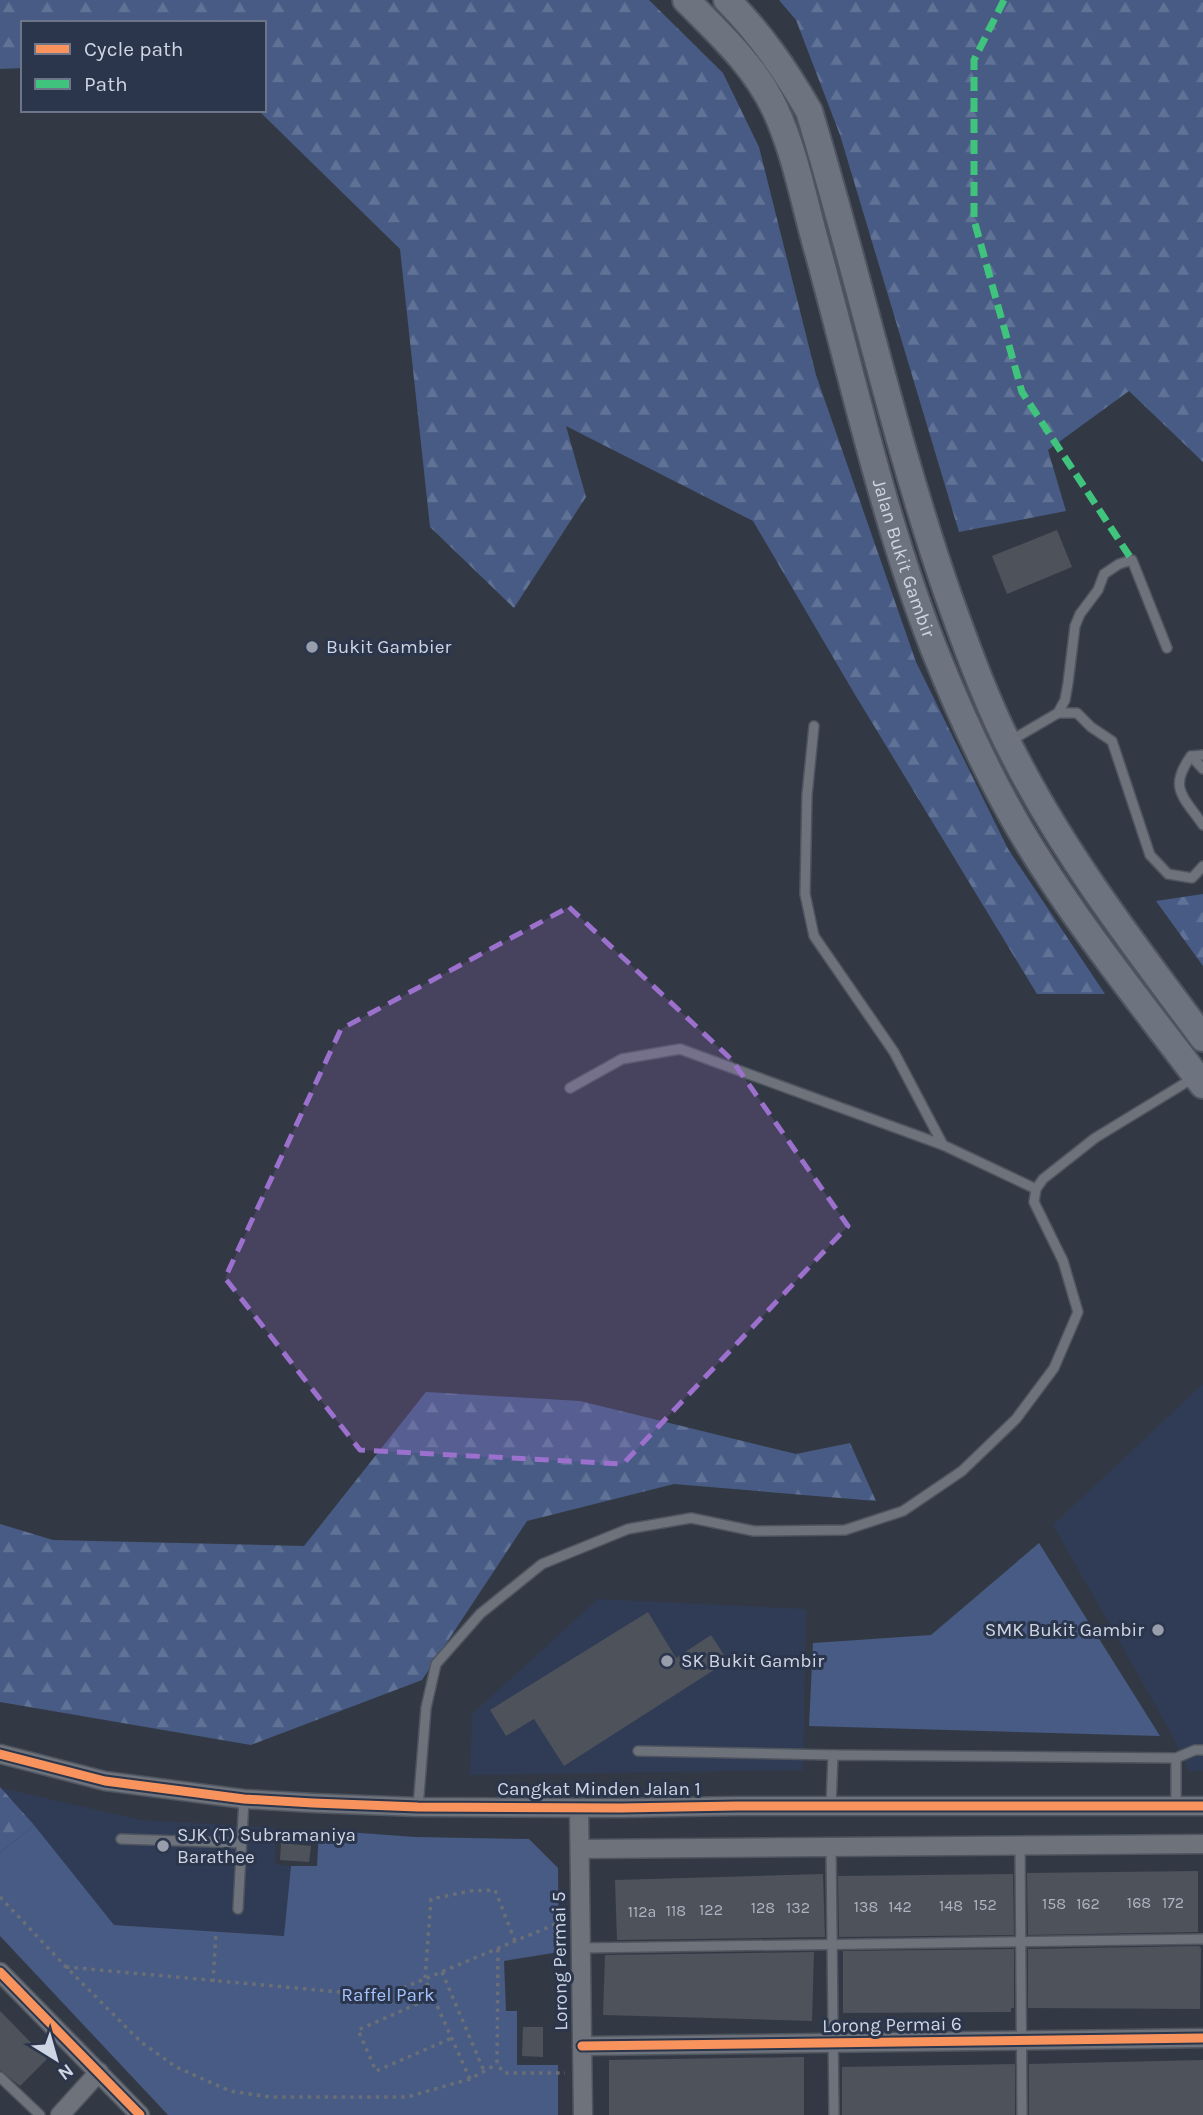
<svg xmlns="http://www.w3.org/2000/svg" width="1203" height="2115" font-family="Karla,sans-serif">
  <defs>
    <pattern id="forest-firs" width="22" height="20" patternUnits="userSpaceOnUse" patternTransform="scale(1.75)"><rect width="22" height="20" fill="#475b84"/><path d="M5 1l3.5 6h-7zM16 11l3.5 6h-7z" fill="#607295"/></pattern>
  </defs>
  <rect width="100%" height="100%" fill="#333944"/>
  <g fill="#303c56">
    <polygon points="1203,1384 1203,1771 1189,1771 1173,1736 1053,1525"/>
    <polygon points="598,1599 806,1609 803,1770 470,1775 472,1714"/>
    <polygon points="2,1788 141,1820 276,1828 275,1864 291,1866 285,1936 114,1925"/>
  </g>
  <g fill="url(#forest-firs)">
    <polygon points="0,0 649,0 723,73 759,147 816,375 916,662 1008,849 1105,994 1037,994 854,693 753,521 566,426 586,497 514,608 430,527 400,249 258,110 264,110 264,23 23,23 23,68 0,69"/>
    <polygon points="779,0 1203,0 1203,462 1129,391 1048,450 1066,511 959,532 840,135 796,20"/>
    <polygon points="1203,894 1203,966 1156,901"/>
    <polygon points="426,1392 580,1401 796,1454 850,1443 876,1501 674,1484 527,1521 422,1680 251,1745 0,1702 0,1524 53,1540 304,1546"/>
    <polygon points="0,1787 34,1825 0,1853"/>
  </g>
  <g fill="#475b84">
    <polygon points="1039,1543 1160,1736 809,1726 813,1643 931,1635"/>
    <polygon points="34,1825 114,1925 284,1936 291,1866 317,1866 319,1830 415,1837 529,1839 558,1868 559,1952 504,1961 506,2011 517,2011 517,2065 558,2065 558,2115 168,2115 0,1936 0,1853"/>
  </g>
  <g fill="#4d525b">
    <polygon points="1057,530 1072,567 1007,594 992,556"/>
    <polygon points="648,1612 676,1658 711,1635 728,1661 564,1766 534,1719 506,1736 490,1710"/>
    <polygon points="281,1843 311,1846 309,1862 280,1860"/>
    <polygon points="1198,1871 1198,1932 1028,1935 1027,1873"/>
    <polygon points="823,1874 825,1937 617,1940 615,1880"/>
    <polygon points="1013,1874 1014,1935 839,1937 838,1876"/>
    <polygon points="1199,1946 1201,1948 1200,2009 1028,2008 1028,1949"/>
    <polygon points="1014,1949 1014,2008 1011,2008 1011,2012 843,2013 843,1951"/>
    <polygon points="814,1952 812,2021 603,2015 605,1955"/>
    <polygon points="0,2011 47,2059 20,2086 0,2070"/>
    <polygon points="523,2027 543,2027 543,2057 522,2056"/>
    <polygon points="804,2057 804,2115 609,2115 609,2060"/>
    <polygon points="1203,2060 1203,2115 1029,2115 1029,2064"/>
    <polygon points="1015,2064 1015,2115 842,2115 842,2067"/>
  </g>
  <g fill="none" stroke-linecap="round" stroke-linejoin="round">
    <g stroke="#4f555f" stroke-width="12">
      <g id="lane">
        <polyline points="1058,713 1077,713 1091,727 1112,741 1150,855 1168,874 1192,878 1203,866"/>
        <polyline points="814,726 807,795 805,894 814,936 894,1052 943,1145 1036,1189"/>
        <polyline points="1010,741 1058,713 1065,700 1068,683 1075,626 1080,614 1098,590 1104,574 1119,564 1132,560 1167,648"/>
        <path d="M1203 755 1191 756C1168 788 1183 796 1203 825"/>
        <polyline points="1191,756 1203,769"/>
        <polyline points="570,1088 622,1059 680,1049 943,1145"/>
        <polyline points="638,1751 833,1755"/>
        <polyline points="1176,1758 1195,1750 1203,1750"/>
        <polyline points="831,1806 833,1755 1176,1758 1176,1806"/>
        <polyline points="418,1807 426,1708 436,1664 480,1614 542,1564 628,1529 691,1518 754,1531 845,1530 903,1511 962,1471 1016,1419 1054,1368 1078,1312 1063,1261 1034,1202 1036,1189 1043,1179 1095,1138 1195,1077"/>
        <polyline points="121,1839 241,1843"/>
        <polyline points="1020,1845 1022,2115"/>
        <polyline points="831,1847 834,2115"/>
        <polyline points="238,1909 244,1799"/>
        <polyline points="581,1948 1203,1939"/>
        <polyline points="0,2077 40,2115"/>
      </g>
    </g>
    <g stroke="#4f555f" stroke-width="21">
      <g id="street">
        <polyline points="0,1754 105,1781 244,1799 313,1803 418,1807 621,1808 737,1806 1203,1806"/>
        <polyline points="579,1808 583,2115"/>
        <polyline points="580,1849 1203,1844"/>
        <polyline points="0,1972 140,2115"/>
        <polyline points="582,2046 1203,2038"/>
        <polyline points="60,2115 99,2072"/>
      </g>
    </g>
    <g stroke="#4f555f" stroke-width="30">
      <g id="primary">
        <path id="s1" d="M686 0C719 33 755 66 775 109 796 154 805 207 819 255 855 387 884 521 934 649 958 709 985 769 1018 826 1071 917 1139 1000 1203 1085"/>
        <path d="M727 0C762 36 784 68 809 111 858 272 893 436 948 595 968 651 989 709 1017 761 1068 860 1137 949 1203 1038"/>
      </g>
    </g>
    <g stroke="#6a6f77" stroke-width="3.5" stroke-dasharray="3.5 5" stroke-linecap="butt">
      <polyline points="0,1897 66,1967 141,2042 176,2067 230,2091 271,2097 407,2097 470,2079 497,2064"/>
      <polyline points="498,1949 497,2064 504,2073 565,2073"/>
      <polyline points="66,1967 384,1996 563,1921"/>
      <polyline points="442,1972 484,2071"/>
      <polyline points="213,1982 216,1932"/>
      <polyline points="433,1997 358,2030 376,2071 452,2038"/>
      <polyline points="470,2079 425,1979 431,1899 470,1891 495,1890 515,1941"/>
    </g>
    <use href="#lane" stroke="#6d727b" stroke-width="9"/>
    <use href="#street" stroke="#6d727b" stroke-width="18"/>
    <use href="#primary" stroke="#6d737f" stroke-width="26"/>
    <polyline stroke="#40c37c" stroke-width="7" stroke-dasharray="14 7" stroke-linecap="butt" points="1004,0 974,60 974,220 1022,392 1132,560"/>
    <g stroke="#2b364c" stroke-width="13">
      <g id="cycleway">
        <polyline points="0,1754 105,1781 244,1799 313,1803 418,1807 621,1808 737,1806 1203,1806"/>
        <polyline points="0,1972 140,2115"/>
        <polyline points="582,2046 1203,2038"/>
      </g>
    </g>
    <use href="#cycleway" stroke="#f8935d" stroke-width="9"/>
  </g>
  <path fill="#9c70cd" fill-opacity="0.2" stroke="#9c70cd" stroke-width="5" stroke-dasharray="14 9" stroke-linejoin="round" d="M569 907 731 1059 848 1226 623 1464 360 1450 225 1278 341 1029Z"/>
  <g fill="#989eab" stroke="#2b364c" stroke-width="2.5">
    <circle cx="312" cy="647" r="7"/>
    <circle cx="1158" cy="1630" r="7"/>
    <circle cx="667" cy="1661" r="7"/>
    <circle cx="163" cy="1846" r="7"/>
  </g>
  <g text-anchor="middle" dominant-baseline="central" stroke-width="6" stroke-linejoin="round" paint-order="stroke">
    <g font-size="16" fill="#aeb4c1">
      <text x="1139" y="1902">168</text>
      <text x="1173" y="1902">172</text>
      <text x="1054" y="1903">158</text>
      <text x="1088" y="1903">162</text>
      <text x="985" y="1904">152</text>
      <text x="951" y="1905">148</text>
      <text x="866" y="1906">138</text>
      <text x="900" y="1906">142</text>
      <text x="763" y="1907">128</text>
      <text x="798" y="1907">132</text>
      <text x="711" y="1909">122</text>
      <text x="676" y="1910">118</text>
      <text x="642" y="1911">112a</text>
    </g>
    <g font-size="19" fill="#ced5e3" stroke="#2b364c">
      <text stroke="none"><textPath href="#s1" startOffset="609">Jalan Bukit Gambir</textPath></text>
      <text x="599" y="1789">Cangkat Minden Jalan 1</text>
      <text transform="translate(560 1961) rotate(-91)">Lorong Permai 5</text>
      <text transform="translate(892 2025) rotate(-1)">Lorong Permai 6</text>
    </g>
    <g font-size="19" fill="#ced5e3" stroke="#2b364c" text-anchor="start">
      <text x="326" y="647">Bukit Gambier</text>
      <text x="1144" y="1630" text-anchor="end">SMK Bukit Gambir</text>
      <text x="681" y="1661">SK Bukit Gambir</text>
      <text x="177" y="1835">SJK (T) Subramaniya<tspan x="177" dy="22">Barathee</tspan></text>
    </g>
    <g font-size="19" fill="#a4c2fd" stroke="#2b364c">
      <text x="388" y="1995">Raffel Park</text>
    </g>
  </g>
  <rect x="21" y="21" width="245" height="91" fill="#2b364c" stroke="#6c7688" stroke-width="2"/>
  <rect x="35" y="44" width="35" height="10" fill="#f8935d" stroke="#6c7688" stroke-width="2"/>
  <text x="84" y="56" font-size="21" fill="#ced5e3">Cycle path</text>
  <rect x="35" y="79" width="35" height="10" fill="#40c37c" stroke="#6c7688" stroke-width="2"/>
  <text x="84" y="91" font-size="21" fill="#ced5e3">Path</text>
  <g transform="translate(56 2059) rotate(143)" stroke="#2b364c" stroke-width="5" paint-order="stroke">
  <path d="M0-5L12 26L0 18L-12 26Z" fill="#ced5e3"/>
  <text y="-10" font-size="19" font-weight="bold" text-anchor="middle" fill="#ced5e3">N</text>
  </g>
</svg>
